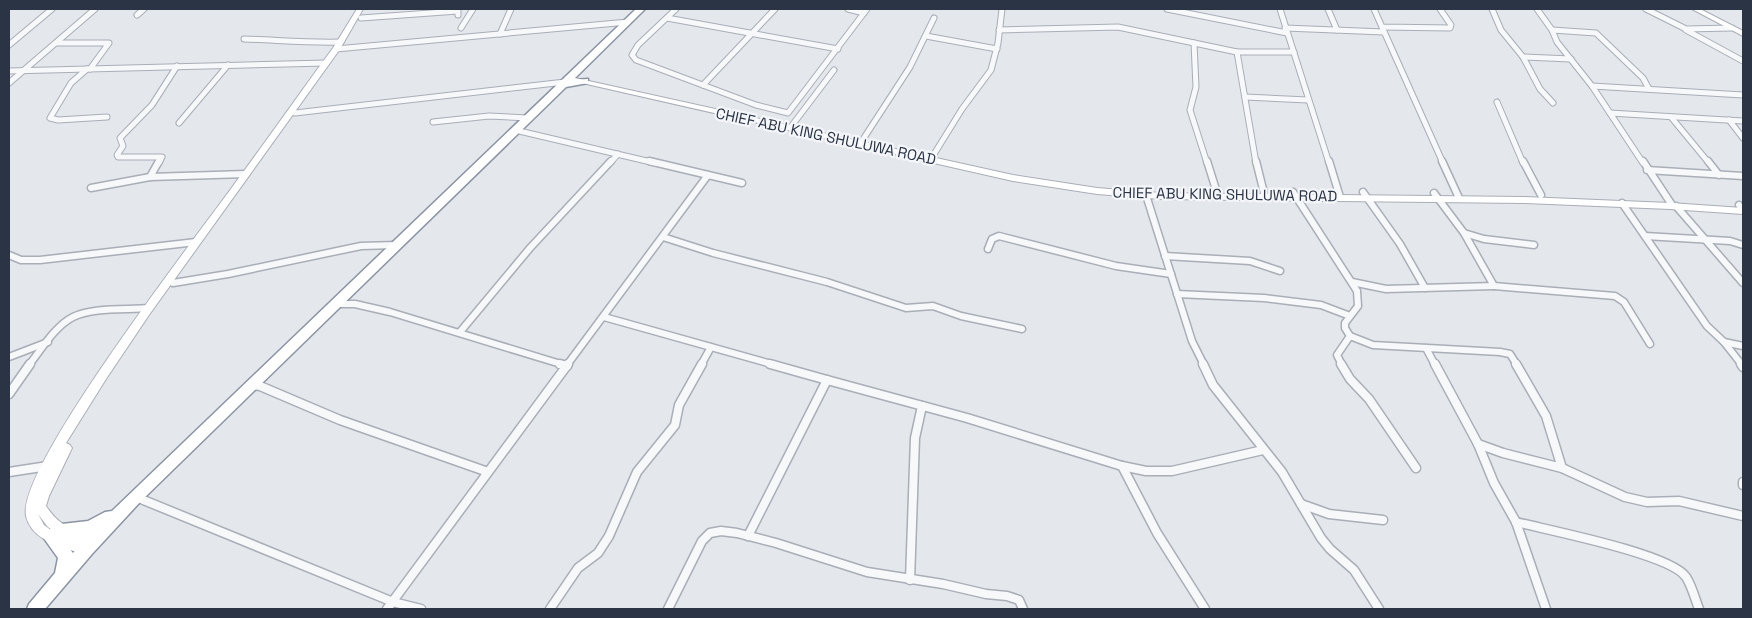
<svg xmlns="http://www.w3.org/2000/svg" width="1752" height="618" font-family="'Space Grotesk',sans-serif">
  <rect width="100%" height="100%" fill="#e4e7ec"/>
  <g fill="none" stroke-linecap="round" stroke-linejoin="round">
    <g stroke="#a9aeb7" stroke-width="7">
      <g id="street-far2">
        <polyline points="676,9 638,45 632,55 636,60 756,105 788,113 867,9"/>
        <polyline points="848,9 864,13"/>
        <polyline points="1167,9 1287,33"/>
        <polyline points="1280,9 1329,163"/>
        <polyline points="1328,9 1337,30"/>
        <polyline points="1374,9 1382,27 1450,28 1451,25 1440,9"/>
        <polyline points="1492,9 1501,30 1523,57 1540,89 1553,103"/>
        <polyline points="1537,9 1552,30 1557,42 1592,86 1643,163"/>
        <polyline points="1646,9 1686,29 1732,28"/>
        <polyline points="137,15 144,9"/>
        <polyline points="361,18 458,11 458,15"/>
        <polyline points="667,18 838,49"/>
        <polyline points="1382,27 1443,163"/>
        <polyline points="461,28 473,9"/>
        <polyline points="1285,28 1384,32"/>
        <polyline points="999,30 1118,27 1237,52 1294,52"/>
        <polyline points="1552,30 1596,33 1643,78 1649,89"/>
        <polyline points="1686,30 1743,61"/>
        <polyline points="500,34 511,9"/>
        <polyline points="926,36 997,49"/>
        <path d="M244 39C277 40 308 43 341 42"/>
        <polyline points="57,43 109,43 90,69"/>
        <polyline points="1194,43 1196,87 1190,110 1207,163"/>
        <polyline points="9,45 52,9"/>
        <polyline points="336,49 628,22"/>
        <polyline points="1237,52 1256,163"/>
        <polyline points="1523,57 1571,59"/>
        <polyline points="87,69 71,83 50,118 58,120 107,117"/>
        <polyline points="9,71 326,63"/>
        <polyline points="9,83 95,9"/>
        <polyline points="703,85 775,9"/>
        <polyline points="1592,86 1743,95"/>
        <polyline points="1245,97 1308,100"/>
        <polyline points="1497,102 1523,163"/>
        <polyline points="295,113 565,82"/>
        <polyline points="1610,113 1743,121"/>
        <polyline points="1671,117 1709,163"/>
        <polyline points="1729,120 1743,138"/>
        <polyline points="433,122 489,116 528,118"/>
        <polyline points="179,123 228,65"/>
        <polyline points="790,128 834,70"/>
        <polyline points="515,130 655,163"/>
        <polyline points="860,144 910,67 934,18"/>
        <polyline points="931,159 962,109 991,70 998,43 1002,9"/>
        <polyline points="159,163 162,157 118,157 117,155 123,146 120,138 152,105 177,66"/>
        <polyline points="610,163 618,154"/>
      </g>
    </g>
    <g stroke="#a9aeb7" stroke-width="9">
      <g id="street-far1">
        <polyline points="649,161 742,183"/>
        <polyline points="1207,161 1218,196"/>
        <polyline points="1256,161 1265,197"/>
        <polyline points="1329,161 1340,197"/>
        <polyline points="1442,161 1459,198"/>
        <polyline points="1523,161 1541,195"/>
        <polyline points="1643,161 1672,205"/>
        <polyline points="1708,161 1719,175"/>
        <polyline points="1647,170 1743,176"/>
        <polyline points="150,177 159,161"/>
        <polyline points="91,188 150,177 246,174"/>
        <polyline points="1293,192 1357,291 1358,306 1345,323 1345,328 1350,336 1373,345 1500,352 1510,354 1517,365"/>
        <polyline points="1363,192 1400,244 1425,288"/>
        <polyline points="1146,195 1192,341 1204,365"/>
        <polyline points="1622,203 1707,326 1724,342 1743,346"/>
        <polyline points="1739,205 1743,210"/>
        <polyline points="1676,206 1743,283"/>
        <polyline points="1464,233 1484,239 1534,245"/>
        <polyline points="1645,236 1730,241 1743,245"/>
        <polyline points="663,237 713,253 827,282 906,308 933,306 961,316 1022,329"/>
        <polyline points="988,249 992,239 999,236 1116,266 1171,274"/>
        <polyline points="9,255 21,260 40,260 196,242"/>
        <polyline points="1165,256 1250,261 1280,271"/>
        <polyline points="1352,282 1386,289 1494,286 1464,233 1434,193"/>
        <polyline points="173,283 228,274 361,246 396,245"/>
        <polyline points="1494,286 1615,296 1624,302 1650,344"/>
        <polyline points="1177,294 1264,298 1321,305 1350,316"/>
        <polyline points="334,304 355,304 390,312 564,365"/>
        <polyline points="604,317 775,365"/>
        <polyline points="460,332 530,248 611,161"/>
        <polyline points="1724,342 1742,365"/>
        <polyline points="1426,348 1435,365"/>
        <polyline points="9,357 48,342"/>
        <path d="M29 365C41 350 55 326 73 317 92 307 127 310 149 308"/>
        <polyline points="567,365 708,175"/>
        <polyline points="701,365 711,347"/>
        <polyline points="1342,365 1337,355 1350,336"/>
      </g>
    </g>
    <g stroke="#a9aeb7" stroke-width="11">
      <g id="street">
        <polyline points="560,364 567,366"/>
        <polyline points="1203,364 1213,385 1282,472 1321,538 1330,549 1354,570 1379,609"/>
        <polyline points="1341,364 1350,379 1369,399 1416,468"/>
        <polyline points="1435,364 1478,444 1494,483 1516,522 1546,609"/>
        <polyline points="1516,364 1546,416 1562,468"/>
        <polyline points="1741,364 1743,367"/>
        <polyline points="827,380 967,418 1122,466 1157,533 1205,609"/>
        <polyline points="251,385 260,386 340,420 488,472"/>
        <polyline points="9,394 30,364"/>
        <polyline points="1478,444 1503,453 1562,468 1625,497 1647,502 1679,501 1743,516"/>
        <polyline points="1122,466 1146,471 1172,471 1263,450"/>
        <polyline points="9,472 48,466"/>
        <polyline points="1743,482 1743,485"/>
        <polyline points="136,497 393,602 421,609"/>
        <polyline points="1301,504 1329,514 1383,520"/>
        <path d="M1516 522C1547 530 1671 554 1686 577 1692 586 1695 599 1699 609"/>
        <polyline points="748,536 827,380 770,364"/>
        <polyline points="910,580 915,438 922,406"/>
        <polyline points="387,609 568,364"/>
        <polyline points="550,609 578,568 598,553 609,536 637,472 675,425 679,405 702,364"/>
        <polyline points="668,609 702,541 710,533 721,531 737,533 776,543 867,572 943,584 986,594 1007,596 1019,600 1023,609"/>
      </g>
    </g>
    <g stroke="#a9aeb7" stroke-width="2">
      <g id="secondary">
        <path d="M357 9H363L340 49 149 315 106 379 66 443 70 445 72 448 49 496 46 506C63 531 73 527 98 536L100 540 98 544 94 545 83 542 90 545 92 549 90 553 86 555C64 547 32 542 26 516 16 468 198 235 233 186 267 140 299 94 333 48ZM38 514 47 526 55 533 44 525Z"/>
        <polygon points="1692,9 1700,9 1743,31 1743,36"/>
        <polygon points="566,76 1013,175 1097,188 1161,193 1525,197 1670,203 1743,208 1743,214 1670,209 1525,203 1161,199 1097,194 1013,181 569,80 565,78"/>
      </g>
    </g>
    <g stroke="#8b94a3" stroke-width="3">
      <path id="highway" d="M636 9H645L573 80 588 79V83L566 87 141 501 92 554 45 609H27L29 604 55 573 58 558 43 537 46 532 50 530 53 525 88 521 105 512 112 511ZM91 533 73 553 60 537 90 534Z"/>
    </g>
    <use href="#street-far2" stroke="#f7f8fa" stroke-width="5"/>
    <use href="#street-far1" stroke="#f7f8fa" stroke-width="6"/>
    <use href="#street" stroke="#f7f8fa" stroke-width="8"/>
    <use href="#secondary" fill="#fff" fill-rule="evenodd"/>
    <use href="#highway" fill="#fff" fill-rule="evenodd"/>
  </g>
  <g text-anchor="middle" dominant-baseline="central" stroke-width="4.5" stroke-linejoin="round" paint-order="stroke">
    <g font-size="15" fill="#2b3445" stroke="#f4f6f9">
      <text transform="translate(826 136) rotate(12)">CHIEF ABU KING SHULUWA ROAD</text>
      <text transform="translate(1225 194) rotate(1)">CHIEF ABU KING SHULUWA ROAD</text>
    </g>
  </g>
  <rect width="1752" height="618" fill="none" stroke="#2b3445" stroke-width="20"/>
</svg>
